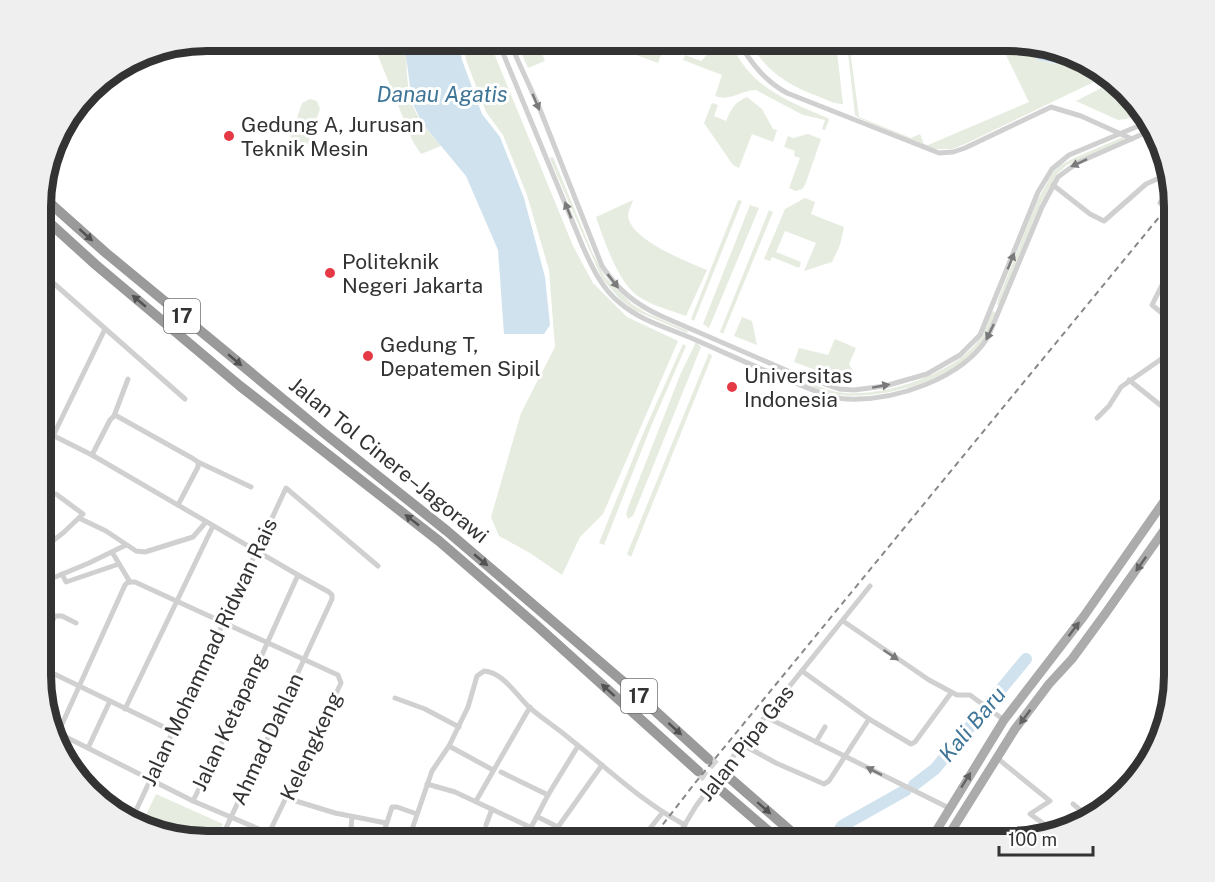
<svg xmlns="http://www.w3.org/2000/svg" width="1215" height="882" font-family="'Public Sans',sans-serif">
  <rect width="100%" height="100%" fill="#fff"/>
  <g fill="#e6ecdf">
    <path d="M372 41H407C406 58 406 86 412 103 417 119 430 133 441 146L421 154 413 142Z"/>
    <polygon points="463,41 489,41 573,246 593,283 627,317 678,341 603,514 580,537 562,575 530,553 499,536 491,517 521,413 555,347 549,270 527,195 503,135 486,112 466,60"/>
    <polygon points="516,41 530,41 538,44 545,61 528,68"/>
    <polygon points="642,41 666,41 658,63 636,55"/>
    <path d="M749 41H829L836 43 843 104C834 104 825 99 817 96 787 85 764 69 749 41Z"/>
    <polygon points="852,41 864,41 852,50 851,57 859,117 911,138 920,134 924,144 928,145 1029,102 1003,49 1015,47 1019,41 1030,45 1037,60 1056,64 1080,64 1108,75 965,144 952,149 932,149 859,118 855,115 847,44"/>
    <path d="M732 44C748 86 789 102 828 118L829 120 825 130 822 129 825 120 803 115 756 90C741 90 731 102 715 96L722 75 683 60 685 55 701 61 706 56 710 45Z"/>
    <polygon points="1115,81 1141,114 1126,119 1118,120 1076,101"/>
    <path d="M747 97 762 109 773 129 777 130 773 142 752 134 739 168 733 165 704 123 712 103 718 105 714 116 726 121C732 108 734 103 747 97Z"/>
    <path d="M310 99 317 101 320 109 307 146C301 152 294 149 289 143L290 139 302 103Z"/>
    <polygon points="808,134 821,139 805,185 802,189 796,191 789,188 800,158 794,156 795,151 784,147 788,136 793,138"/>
    <polygon points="1123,137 1125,139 1123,142 1067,165 1056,175 1041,203 999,305 997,305 999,297 1037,201 1053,172 1061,165 1074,158"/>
    <polygon points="551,157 553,157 593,254 605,277 632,304 646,313 688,331 687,333 634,310 621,300 602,279 550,159"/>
    <polygon points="805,198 815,202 811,214 844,227 840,245 832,262 804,271 816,243 785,231 776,252 801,262 799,268 772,257 770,261 764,259 785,209"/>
    <path d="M633 200C632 204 629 210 628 214 627 239 688 262 707 270L686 316C670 310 648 305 634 293 616 276 604 240 596 217Z"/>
    <polygon points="738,200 742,201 694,321 691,319"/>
    <polygon points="750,205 759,208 709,328 703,324"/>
    <polygon points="769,210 773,212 723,334 720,332"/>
    <path d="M993 311 996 313C991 325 987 337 979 346 952 381 881 400 838 395 829 394 821 390 812 387 805 384 797 382 791 377L794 375C808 381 822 389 837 392 877 399 945 377 973 347 983 337 985 322 993 311Z"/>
    <polygon points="742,317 752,321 757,345 734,336"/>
    <polygon points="835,339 856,348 849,364 853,371 850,380 843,380 794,362 799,348 828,355"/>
    <polygon points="696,342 701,347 633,516 628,519 626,514 629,505 681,373"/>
    <polygon points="683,344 686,346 652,424 604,545 599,543 645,429"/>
    <polygon points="709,353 712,356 631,557 627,554"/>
    <polygon points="156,794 223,824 215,841 196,841 143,821"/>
  </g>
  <g fill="#cfe2ee">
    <polygon points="407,41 459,41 462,60 482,114 500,137 524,198 545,277 550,325 544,334 504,334 498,250 466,176 422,123 412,102 406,56"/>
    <polygon points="1031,45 1080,64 1069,66 1037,60"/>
  </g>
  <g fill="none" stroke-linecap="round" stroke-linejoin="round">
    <g stroke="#cfe2ee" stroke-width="12">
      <polyline points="914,785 935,769 1026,659"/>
      <polyline points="833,841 842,826 906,790"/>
    </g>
    <g stroke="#d6d6d6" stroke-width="10" stroke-dasharray="10 5" stroke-linecap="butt">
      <polyline points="708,759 725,774"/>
      <polyline points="698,771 716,786"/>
    </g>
    <g stroke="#d0d0d0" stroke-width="5">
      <path d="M498 41 583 247C592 267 602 289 620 303 642 322 672 329 698 341 730 355 762 370 795 383 811 389 829 398 847 399 895 401 962 379 988 337L1042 207 1058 177 1077 163 1154 129"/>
      <path d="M509 41 539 107 602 266C618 290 635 304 661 316L788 371 839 389 854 390 885 386 927 374 960 355 980 335 1038 192 1052 169 1069 155 1148 122"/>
      <path d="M738 41C751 63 765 81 787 93L939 153 953 152 965 148 1051 107 1081 116 1132 139"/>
      <polyline points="1053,185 1090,214 1104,221 1146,184 1168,174"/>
      <polyline points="1160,203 1172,188"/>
      <polyline points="1174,261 1152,305 1174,323"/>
      <polyline points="42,273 185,399"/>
      <polyline points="42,354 50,336 42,330"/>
      <polyline points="1129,380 1174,416"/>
      <polyline points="114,416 128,379"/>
      <polyline points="1097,418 1109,406 1121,387 1170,353 1174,335"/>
      <polyline points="42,430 92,455 298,575"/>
      <polyline points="53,436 105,329"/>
      <polyline points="92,455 110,420 115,415 192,458 198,462 198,467 178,505"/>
      <polyline points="198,462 251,487"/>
      <polyline points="79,518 106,531 136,551 145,552 193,537 206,522"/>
      <polyline points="42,549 63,533 83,514 56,494 42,493"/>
      <polyline points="112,552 130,582"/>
      <polyline points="62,574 66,582 119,564"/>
      <polyline points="42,587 53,578 89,563 126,545"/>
      <polyline points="843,621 929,680 957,695 970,695 1004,720"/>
      <polyline points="42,642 55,616 62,616 76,623"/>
      <polyline points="42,668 172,731"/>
      <polyline points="802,671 869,719 911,744 915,742 951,693"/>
      <polyline points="395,698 425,709 459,727"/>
      <polyline points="125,709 213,526"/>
      <polyline points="766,717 949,808"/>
      <polyline points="54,731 193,801 287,841"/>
      <polyline points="58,733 125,585 128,582 135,582 338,675 341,683 269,833"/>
      <polyline points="816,742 825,727"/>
      <polyline points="743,745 776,763 824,784 829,781 869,719"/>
      <polyline points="449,746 493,770"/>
      <polyline points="88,748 110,701"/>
      <polyline points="997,758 1050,801 1030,814 1054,831"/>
      <polyline points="501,772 548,795"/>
      <polyline points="427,784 455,792 532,828"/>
      <polyline points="286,798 335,813 386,823"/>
      <polyline points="193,801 228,730 298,575 329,592 332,595 332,599 220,841"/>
      <polyline points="476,801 530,707"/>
      <polyline points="1073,804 1090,818"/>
      <polyline points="133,817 286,488 378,566"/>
      <polyline points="538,817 558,827 602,765"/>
      <polyline points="486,825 492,809"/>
      <polyline points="410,837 421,841"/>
      <polyline points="350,841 352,817"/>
      <polyline points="381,841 392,807 397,807 417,814"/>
      <path d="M408 841 432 771 449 746 468 707 477 676 484 671C503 672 517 696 530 708 543 719 557 728 570 739 607 768 643 803 685 825"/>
      <polyline points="524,841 548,795 578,746"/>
      <polyline points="640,841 663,812"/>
      <polyline points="669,841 679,834 696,806 732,758 870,586"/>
    </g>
    <g stroke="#ababab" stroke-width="9">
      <polyline points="930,841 1004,720 1084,616 1174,487"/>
      <polyline points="945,841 1015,729 1049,684 1072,659 1105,614 1174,516"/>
    </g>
    <g stroke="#9a9a9a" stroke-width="10">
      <polyline points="42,196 106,253 324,433 447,531 620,679 708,759"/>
      <polyline points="42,216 96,265 240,386 439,541 536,625 698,771"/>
      <polyline points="725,774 802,841"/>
      <polyline points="716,786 780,841"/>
    </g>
    <polyline stroke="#888" stroke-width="2" stroke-dasharray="6 4.5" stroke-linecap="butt" points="650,841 695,783 1174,199"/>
  </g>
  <defs><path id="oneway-solid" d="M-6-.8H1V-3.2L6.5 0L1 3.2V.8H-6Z" transform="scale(1.5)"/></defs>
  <g fill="#7a7a7a">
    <use href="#oneway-solid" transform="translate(536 102) rotate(67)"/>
    <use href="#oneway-solid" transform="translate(1079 163) rotate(155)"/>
    <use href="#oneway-solid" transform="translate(568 210) rotate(-111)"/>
    <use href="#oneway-solid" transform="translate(1011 261) rotate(-68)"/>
    <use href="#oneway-solid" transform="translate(613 281) rotate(52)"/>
    <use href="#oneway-solid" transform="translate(990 332) rotate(116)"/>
    <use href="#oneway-solid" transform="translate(881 386) rotate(-10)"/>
    <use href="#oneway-solid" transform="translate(891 655) rotate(34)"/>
    <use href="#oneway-solid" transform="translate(874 771) rotate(-153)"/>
  </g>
  <g fill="#525252">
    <use href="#oneway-solid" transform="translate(86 235) rotate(42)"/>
    <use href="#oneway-solid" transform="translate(139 301) rotate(-140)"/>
    <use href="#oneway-solid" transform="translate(235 360) rotate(40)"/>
    <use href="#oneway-solid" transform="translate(412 520) rotate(-142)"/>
    <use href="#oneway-solid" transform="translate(481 560) rotate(40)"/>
    <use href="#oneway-solid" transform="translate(608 690) rotate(-138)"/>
    <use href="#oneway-solid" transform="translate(675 729) rotate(42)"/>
    <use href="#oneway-solid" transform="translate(764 808) rotate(41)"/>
  </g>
  <g fill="#636363">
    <use href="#oneway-solid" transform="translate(1141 564) rotate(125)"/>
    <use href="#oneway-solid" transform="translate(1074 629) rotate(-53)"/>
    <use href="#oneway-solid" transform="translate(1025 717) rotate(127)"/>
    <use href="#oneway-solid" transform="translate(966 780) rotate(-58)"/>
  </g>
  <g fill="#e63946" stroke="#fff" stroke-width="2">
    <circle cx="229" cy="136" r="6"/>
    <circle cx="330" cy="273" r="6"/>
    <circle cx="368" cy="356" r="6"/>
    <circle cx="732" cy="387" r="6"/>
  </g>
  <g text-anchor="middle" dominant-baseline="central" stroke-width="6" stroke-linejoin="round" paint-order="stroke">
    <g fill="#fff" stroke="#707070" stroke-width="1.5">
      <rect x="164" y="299" width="36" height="34" rx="4.5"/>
      <rect x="621" y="679" width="36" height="34" rx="4.5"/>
    </g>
    <g font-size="20" font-weight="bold" fill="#333">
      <text x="182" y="316">17</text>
      <text x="639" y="696">17</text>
    </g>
    <g font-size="21" fill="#333" stroke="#fff" text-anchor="start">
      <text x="241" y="124">Gedung A, Jurusan<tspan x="241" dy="24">Teknik Mesin</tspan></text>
      <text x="342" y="261">Politeknik<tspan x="342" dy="24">Negeri Jakarta</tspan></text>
      <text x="380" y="344">Gedung T,<tspan x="380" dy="24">Depatemen Sipil</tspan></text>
      <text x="744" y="375">Universitas<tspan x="744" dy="24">Indonesia</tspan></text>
    </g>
    <g font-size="21" fill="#333" stroke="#fff">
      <text transform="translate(389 460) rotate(39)">Jalan Tol Cinere–Jagorawi</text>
      <text transform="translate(209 652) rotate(-65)">Jalan Mohammad Ridwan Rais</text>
      <text transform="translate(229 722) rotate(-65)">Jalan Ketapang</text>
      <text transform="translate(267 739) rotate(-65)">Ahmad Dahlan</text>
      <text transform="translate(746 743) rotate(-52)">Jalan Pipa Gas</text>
      <text transform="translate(311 746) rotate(-65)">Kelengkeng</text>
    </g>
    <g font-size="22" font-style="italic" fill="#3f7597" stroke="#fff">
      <text x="442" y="94">Danau Agatis</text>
      <text transform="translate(972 724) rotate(-50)">Kali Baru</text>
    </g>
  </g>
  <path d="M0 0H1215V882H0ZM207 51H1008A156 156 0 0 1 1164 207V675A156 156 0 0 1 1008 831H207A156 156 0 0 1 51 675V207A156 156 0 0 1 207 51Z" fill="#efefef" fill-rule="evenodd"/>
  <path fill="none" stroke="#333" stroke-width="8" d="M207 51H1008A156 156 0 0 1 1164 207V675A156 156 0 0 1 1008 831H207A156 156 0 0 1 51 675V207A156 156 0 0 1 207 51Z"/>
  <path d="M999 846v9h94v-9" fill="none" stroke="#333333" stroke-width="3"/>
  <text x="1008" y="846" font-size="18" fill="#333333" stroke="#ffffff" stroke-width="4.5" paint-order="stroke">100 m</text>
</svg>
